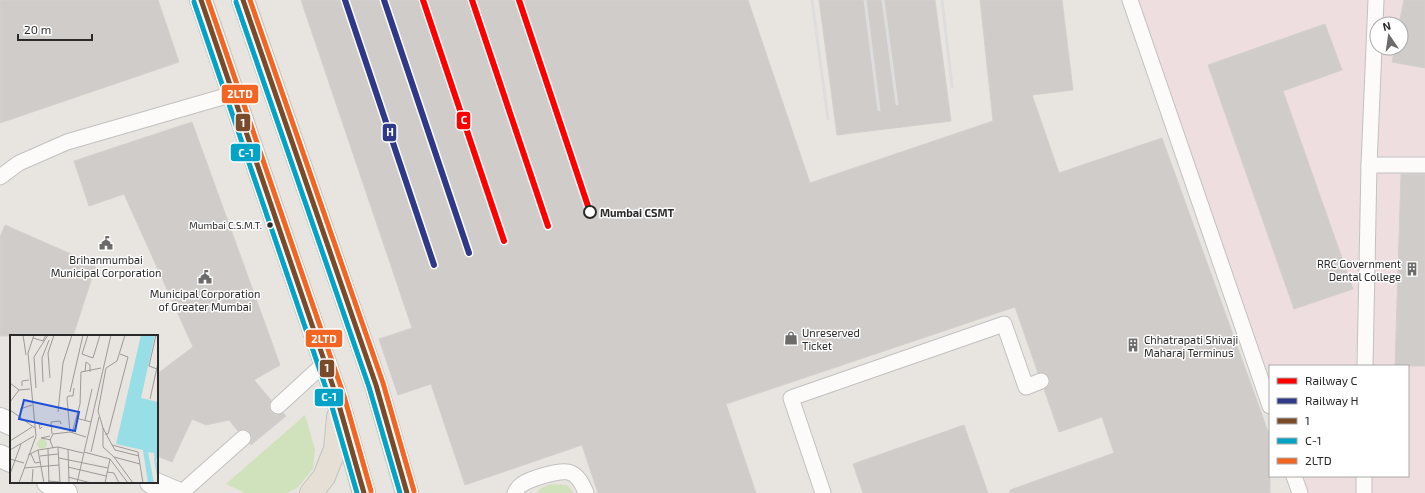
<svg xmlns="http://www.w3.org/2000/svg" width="1425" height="493" font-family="'Exo 2',sans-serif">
  <rect width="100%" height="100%" fill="#e8e4e0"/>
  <path fill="#eededf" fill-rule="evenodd" d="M1139 0H1425V493H1309L1303 476H1408V366H1270V379ZM1377 24H1401V48H1377Z"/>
  <g fill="#d0e2bb">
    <polygon points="305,415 315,449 313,469 298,487 287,493 245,493 226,484"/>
    <polygon points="551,484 567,485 574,493 537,493 541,488"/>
  </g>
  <g fill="#cfccca" stroke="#d3d0cc">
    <polygon points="0,0 158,0 179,62 0,123"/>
    <polygon points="301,0 748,0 810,183 993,121 980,0 1062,0 1073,90 1032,95 1059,173 1162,138 1270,437 1270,493 1010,493 1010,490 1114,453 1102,417 1059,432 1044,389 1048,386 1050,383 1049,378 1046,374 1038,373 1015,307 726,404 756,493 598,493 582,445 465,485 431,384 398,395 379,339 412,328"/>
    <polygon points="819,0 935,0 951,121 837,135"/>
    <polygon points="1404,0 1425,0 1425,68 1392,62 1395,48 1401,48 1401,24 1399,24"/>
    <polygon points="1325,24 1342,70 1283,91 1353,289 1294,309 1208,65"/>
    <polygon points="192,122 280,365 254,380 271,400 269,408 271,412 276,415 283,413 286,416 251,445 250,444 252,437 249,432 245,429 238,431 229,420 206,425 192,419 172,462 157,456 157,374 193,347 124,194 89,206 74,161"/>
    <polygon points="1401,174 1425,174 1425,366 1395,366"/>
    <polygon points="5,225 96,265 73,336 0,336 0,237"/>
    <polygon points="964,425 988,493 863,493 853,464"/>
  </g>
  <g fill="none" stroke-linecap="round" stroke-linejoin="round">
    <g stroke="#c2c1c1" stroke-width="17">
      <g id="service">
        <polyline points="1130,0 1270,406"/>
        <polyline points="1369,165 1425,165"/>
        <polyline points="0,177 19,163 67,142 233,94"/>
        <polyline points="1365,366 1369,165 1376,0"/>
        <polyline points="278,406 325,363"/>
        <polyline points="1294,476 1300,493"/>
        <polyline points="1364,476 1364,493"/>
        <polyline points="181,493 243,438"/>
        <path d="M515 493C517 490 518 487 521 485 529 479 558 470 568 472 578 474 583 485 586 493"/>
        <polyline points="823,493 791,398 1004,324 1026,387 1041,381"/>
      </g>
    </g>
    <g stroke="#c2c1c1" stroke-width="24">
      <g id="secondary">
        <polyline points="0,419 11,424"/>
        <polyline points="0,456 11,461"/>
        <polyline points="48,482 66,493"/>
        <polyline points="151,482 177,493"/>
      </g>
    </g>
    <g stroke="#c4c3c1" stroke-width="24">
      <g id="primary">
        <polyline points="201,0 337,398 364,493"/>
        <polyline points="243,0 376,385 407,493"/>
        <polyline points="311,493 324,477 335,449 338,417"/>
      </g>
    </g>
    <use href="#service" stroke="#fcfbfa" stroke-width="15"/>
    <use href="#secondary" stroke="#fcfbfa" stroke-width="22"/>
    <use href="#primary" stroke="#e5dfd5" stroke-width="22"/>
    <g stroke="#deddde" stroke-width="3">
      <polyline points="812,0 828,119"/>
      <polyline points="865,0 879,110"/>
      <polyline points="883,0 897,104"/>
      <polyline points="942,0 952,87"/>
    </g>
    <g stroke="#fff" stroke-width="8">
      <g id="bus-1">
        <polyline points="201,0 337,398 364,493"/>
        <polyline points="243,0 376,385 407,493"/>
      </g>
    </g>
    <g stroke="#fff" stroke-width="8">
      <g id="bus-2">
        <polyline points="194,2 330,400 357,493"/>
        <polyline points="236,2 369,387 400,493"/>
      </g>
    </g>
    <g stroke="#fff" stroke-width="8">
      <g id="bus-3">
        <polyline points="208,0 344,396 371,491"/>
        <polyline points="250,0 383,383 414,491"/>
      </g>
    </g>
    <use href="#bus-1" stroke="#7a4b2a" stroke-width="5"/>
    <use href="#bus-2" stroke="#02a3c6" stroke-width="5"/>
    <use href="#bus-3" stroke="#f26522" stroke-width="5"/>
    <g stroke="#fff" stroke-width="9">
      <g id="rail-1">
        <polyline points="423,0 504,241"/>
        <polyline points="472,0 548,226"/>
        <polyline points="519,0 590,212"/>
      </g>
    </g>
    <g stroke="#fff" stroke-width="9">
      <g id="rail-2">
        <polyline points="345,0 434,265"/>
        <polyline points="384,0 469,253"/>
      </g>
    </g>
    <use href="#rail-1" stroke="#f00" stroke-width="6"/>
    <use href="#rail-2" stroke="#303888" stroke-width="6"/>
  </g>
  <defs>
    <g id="civic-bare" transform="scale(1.08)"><path d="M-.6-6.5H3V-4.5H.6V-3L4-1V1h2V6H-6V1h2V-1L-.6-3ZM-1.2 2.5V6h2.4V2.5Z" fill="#6c6b6a" stroke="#fff" stroke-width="2.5" paint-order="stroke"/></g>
    <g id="building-bare" transform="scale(1.08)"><path d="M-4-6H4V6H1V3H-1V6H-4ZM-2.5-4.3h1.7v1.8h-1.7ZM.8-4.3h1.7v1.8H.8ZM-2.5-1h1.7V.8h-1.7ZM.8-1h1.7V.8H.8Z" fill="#6c6b6a" stroke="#fff" stroke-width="2.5" paint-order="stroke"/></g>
    <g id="shop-bare" transform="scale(1.08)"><path d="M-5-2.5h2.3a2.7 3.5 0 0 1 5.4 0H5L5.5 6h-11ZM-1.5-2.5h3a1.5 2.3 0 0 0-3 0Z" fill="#6c6b6a" stroke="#fff" stroke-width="2.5" paint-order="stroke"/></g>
  </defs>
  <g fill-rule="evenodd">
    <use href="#civic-bare" x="106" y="243"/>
    <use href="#building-bare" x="1412" y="269"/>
    <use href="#civic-bare" x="205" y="277"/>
    <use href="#shop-bare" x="791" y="338"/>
    <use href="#building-bare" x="1133" y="345"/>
  </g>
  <circle fill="#fff" stroke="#2a2a2a" stroke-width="2" cx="590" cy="212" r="6"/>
  <circle fill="#2a2a2a" stroke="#fff" stroke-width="1.5" cx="270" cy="225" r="3.5"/>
  <g text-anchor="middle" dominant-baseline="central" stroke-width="3" stroke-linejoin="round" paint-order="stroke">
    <g font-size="10" fill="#2a2a2a" stroke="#fff" text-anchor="end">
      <text x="262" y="225">Mumbai C.S.M.T.</text>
    </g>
    <g font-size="11" font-weight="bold" fill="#2a2a2a" stroke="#fff" text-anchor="start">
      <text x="600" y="212">Mumbai CSMT</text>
    </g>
    <g font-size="11" fill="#2a2a2a" stroke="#fff">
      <text x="106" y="259">Brihanmumbai<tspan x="106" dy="13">Municipal Corporation</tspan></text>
      <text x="1401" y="263" text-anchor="end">RRC Government<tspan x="1401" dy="13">Dental College</tspan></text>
      <text x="205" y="293">Municipal Corporation<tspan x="205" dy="13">of Greater Mumbai</tspan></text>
      <text x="802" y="332" text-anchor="start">Unreserved<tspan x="802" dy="13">Ticket</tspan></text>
      <text x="1144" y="339" text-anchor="start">Chhatrapati Shivaji<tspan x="1144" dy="13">Maharaj Terminus</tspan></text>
    </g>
  </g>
  <g transform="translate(10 335)">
    <rect width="148" height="148" fill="#e8e4e0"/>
    <path d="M27 109a5 5 0 1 1 10 0a5 5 0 1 1-10 0Z" fill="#d0e2bb"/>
    <path d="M131 0H145L131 63 148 67V122L145 124 144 118 138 117 144 148H138L133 115 106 109Z" fill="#97dee6"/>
    <path fill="none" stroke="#97dee6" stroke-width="2" d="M148 122 145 124 148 141"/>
    <path fill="none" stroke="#9c9a97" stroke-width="1" d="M13 0 16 20M78 0 72 19 83 23 90 0M115 0 107 26 96 33 88 76 93 93 102 110 128 117 133 148M146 0 139 31 147 34M23 3 33 6 36 0M75 37 76 27 80 30V37M40 43 38 18 44 0M33 47 32 23 39 5M0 48 9 55 20 54M12 51V46L19 45M26 53 24 22 38 0M60 57 73 0M140 64 148 28M0 67 9 55M10 74 22 70M0 75 25 93M48 77 53 28 62 0M66 83 81 87M75 85 82 54M32 90 29 88 30 94 32 92M93 93V112L104 122 123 148M60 97 57 63 58 61H63L64 53M62 98 70 69 71 37 91 33M42 99 41 87 50 86 51 89M43 99 60 97 76 102M95 99H98L118 22 110 19M40 101 31 103 41 105M0 106 22 92M102 110 105 115 129 121M48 112 50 148M43 113 40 105 43 99M38 114 39 148M58 114 59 148M0 115 24 101M28 115 34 148M74 117 100 124 118 148M81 117 89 82M21 119 25 128 31 127M18 120 28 115 48 112 73 118M30 121 48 119M104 122 130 129M49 123 98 133M0 124 14 128M58 132 96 141M14 133 49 130M97 137 104 138 109 148M0 139 11 109M58 142 81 148M38 146 50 147M9 148 26 101 18 18 24 0M22 148 23 134M67 148 101 0M95 148 100 124"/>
    <path fill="#1d4ed8" fill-opacity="0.15" stroke="#1d4ed8" stroke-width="2" d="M14 65 69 77 65 96 9 84Z"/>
    <rect width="148" height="148" fill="none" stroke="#2a2a2a" stroke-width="2"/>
  </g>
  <g stroke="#fff" stroke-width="1.5">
    <rect x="221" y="84" width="38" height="20" rx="4" fill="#f26522"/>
    <rect x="456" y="111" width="15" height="19" rx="4" fill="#f00"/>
    <rect x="235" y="113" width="16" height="19" rx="4" fill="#7a4b2a"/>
    <rect x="382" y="123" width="15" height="19" rx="4" fill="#303888"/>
    <rect x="230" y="143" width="31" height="19" rx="4" fill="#02a3c6"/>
    <rect x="305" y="329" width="38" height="19" rx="4" fill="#f26522"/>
    <rect x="319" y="359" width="16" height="19" rx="4" fill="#7a4b2a"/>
    <rect x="314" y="388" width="30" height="19" rx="4" fill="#02a3c6"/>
  </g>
  <g font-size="11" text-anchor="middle" font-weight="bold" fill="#fff">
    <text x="240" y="98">2LTD</text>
    <text x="464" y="124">C</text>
    <text x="243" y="127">1</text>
    <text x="390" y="136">H</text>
    <text x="246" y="157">C-1</text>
    <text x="324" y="343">2LTD</text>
    <text x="327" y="372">1</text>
    <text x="329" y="401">C-1</text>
  </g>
  <rect x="1269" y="365" width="140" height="112" fill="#ffffff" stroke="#aaaaaa"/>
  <rect x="1277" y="378" width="20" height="6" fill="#ff0000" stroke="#aaaaaa"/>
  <text x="1305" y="385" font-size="12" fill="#2a2a2a">Railway C</text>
  <rect x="1277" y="398" width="20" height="6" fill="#303888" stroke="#aaaaaa"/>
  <text x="1305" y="405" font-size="12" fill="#2a2a2a">Railway H</text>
  <rect x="1277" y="418" width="20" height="6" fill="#7a4b2a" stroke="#aaaaaa"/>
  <text x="1305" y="425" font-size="12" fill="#2a2a2a">1</text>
  <rect x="1277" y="438" width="20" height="6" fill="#02a3c6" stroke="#aaaaaa"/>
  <text x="1305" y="445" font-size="12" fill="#2a2a2a">C-1</text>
  <rect x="1277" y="458" width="20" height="6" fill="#f26522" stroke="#aaaaaa"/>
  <text x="1305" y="465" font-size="12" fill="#2a2a2a">2LTD</text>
  <g transform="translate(1389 36) rotate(347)"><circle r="19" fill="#ffffff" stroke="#aaaaaa"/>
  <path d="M0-3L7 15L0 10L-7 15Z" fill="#6c6b6a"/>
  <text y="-6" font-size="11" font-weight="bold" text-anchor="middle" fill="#2a2a2a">N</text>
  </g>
  <path d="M18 34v6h74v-6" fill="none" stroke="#2a2a2a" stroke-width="2"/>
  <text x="24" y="34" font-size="12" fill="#2a2a2a" stroke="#ffffff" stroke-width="3" paint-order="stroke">20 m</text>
</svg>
